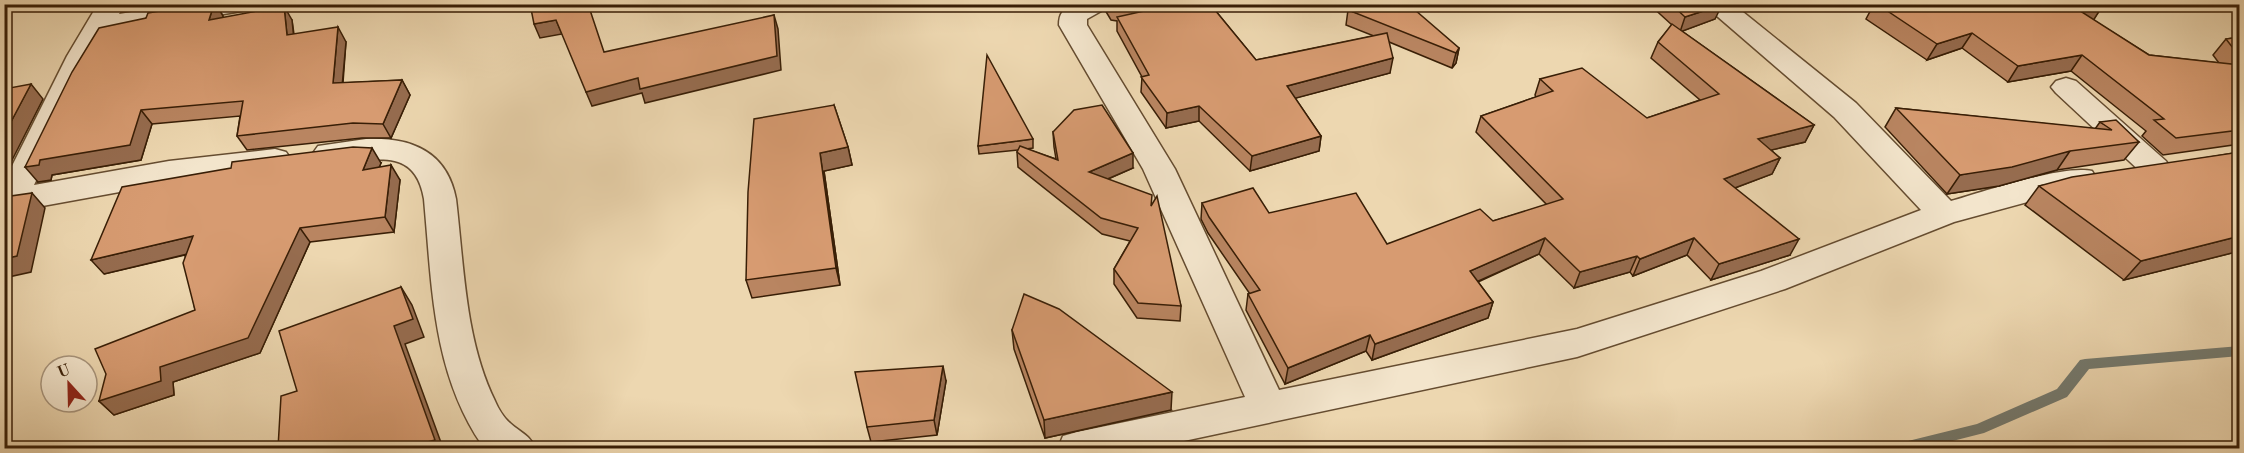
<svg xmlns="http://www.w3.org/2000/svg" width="2244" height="453" font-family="'Old Standard TT',serif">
  <rect width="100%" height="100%" fill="#edd7b0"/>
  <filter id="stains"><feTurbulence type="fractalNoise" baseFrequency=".00333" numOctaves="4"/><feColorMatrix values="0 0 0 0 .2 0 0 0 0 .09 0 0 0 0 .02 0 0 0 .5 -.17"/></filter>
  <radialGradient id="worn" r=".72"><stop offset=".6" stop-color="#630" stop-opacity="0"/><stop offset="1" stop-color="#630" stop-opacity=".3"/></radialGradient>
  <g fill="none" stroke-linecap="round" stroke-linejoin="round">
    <polygon fill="#747a6f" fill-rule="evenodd" points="2240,346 2240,356 2089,369 2067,397 1984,433 1925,448 1897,448 1899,444 1904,442 1977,424 2057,389 2080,360 2085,359"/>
    <g stroke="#654c30" stroke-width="3">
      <g id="minor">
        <polygon points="98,4 125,4 119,14 182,4 249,4 246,10 236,12 109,33 95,56 34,185 169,161 275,149 286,152 291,159 286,166 169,183 4,213 4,182 67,56"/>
        <path d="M1073 4H1106L1103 10 1087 19V25L1175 169 1279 390 1577 329 1761 271 1921 210 1834 117 1703 4H1733L1856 103 1951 201C1982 192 2064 164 2092 171L2097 179 2092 187 2057 194 1954 222 1785 289 1577 357 1151 448H1058L1063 436 1077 432 1245 397 1143 169 1059 25C1059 13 1063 10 1073 4Z"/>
        <polygon points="2066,78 2076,81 2166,161 2171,168 2166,175 2155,179 2144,175 2056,93 2051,87 2056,81"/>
        <path d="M366 139C410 137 447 151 456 199 464 266 465 340 495 401 498 408 504 418 510 423 521 433 530 435 535 448H487L482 445C432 372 432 285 424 199 413 135 357 171 318 160L313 153 318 146Z"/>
      </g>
    </g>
    <use href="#minor" fill="#f3e5cc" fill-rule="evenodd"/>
  </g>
  <g fill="#b98561" stroke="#381e06" stroke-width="1.5">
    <polygon points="200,4 216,4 223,16 223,18 292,20 294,34 346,42 343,83 402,80 410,95 391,138 362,138 247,150 237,136 240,116 152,124 141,160 52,175 51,180 38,182 146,18"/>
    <polygon points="1105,4 1210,4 1256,60 1374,36 1346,25 1348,10 1459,48 1456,63 1452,68 1389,42 1390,73 1295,98 1321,136 1319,151 1250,171 1199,121 1166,128 1141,92 1142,77 1117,31 1117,21 1111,20 1105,10"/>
    <polygon points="1649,4 1721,4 1715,19 1682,31 1814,125 1805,142 1771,150 1780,158 1772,174 1735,188 1790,255 1711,280 1687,255 1633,276 1630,272 1574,288 1539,254 1478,282 1493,302 1488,318 1372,360 1366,351 1285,384 1246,310 1248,294 1250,294 1208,233 1201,219 1202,203 1269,213 1387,244 1493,221 1547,205 1476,132 1481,116 1536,97 1535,95 1540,79 1647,118 1700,100 1651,58 1658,42 1672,25"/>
    <polygon points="1874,4 2103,4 2103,5 2093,20 2149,55 2219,63 2213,55 2226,39 2240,37 2240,144 2163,155 2142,136 2146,131 2071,71 2008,82 1962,48 1927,60 1866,19"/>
    <polygon points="834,105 848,147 852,165 824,171 840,285 752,298 746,280"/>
    <polygon points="1896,108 2095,129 2100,122 2139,142 2124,160 2057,170 1999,186 1947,194 1885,127"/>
    <polygon points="1053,132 1133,168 1108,179 1152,204 1181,306 1180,321 1137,318 1114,284 1114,269 1130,241 1102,234 1018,167 1017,152 1018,150 979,154 978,146 1033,139 1033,148 1026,149 1056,159 1054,147"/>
    <polygon points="2240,152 2240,251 2124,280 2025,205 2039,186"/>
    <polygon points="381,163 379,167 400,180 394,232 310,242 260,353 173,382 174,395 114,415 99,401 195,310 185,255 104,274"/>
    <polygon points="1012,330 1171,410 1045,438 1014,349"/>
    <polygon points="946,381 937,435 871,442 867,427"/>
  </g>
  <g fill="#966c4f" stroke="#381e06" stroke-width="1.5">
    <polygon points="4,4 14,4 4,12"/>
    <polygon points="214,4 216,4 223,16 218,35 209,20"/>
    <polygon points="1722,5 1715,19 1680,32 1685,17"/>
    <polygon points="2103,5 2093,21 2077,9"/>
    <polygon points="284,6 292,20 295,50 287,35"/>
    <polygon points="774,15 778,29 781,70 645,103 642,93 592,106 586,92"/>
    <polygon points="556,20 562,34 540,38 534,24"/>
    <polygon points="338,27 346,42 341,98 333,83"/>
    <polygon points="1972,33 1962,48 1927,60 1937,44"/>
    <polygon points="1459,48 1456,63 1452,68 1456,53"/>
    <polygon points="2082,55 2071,71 2008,82 2018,66"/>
    <polygon points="1393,58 1390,73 1285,101 1287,86"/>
    <polygon points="402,80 410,95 391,138 383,124"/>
    <polygon points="31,84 43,99 4,176 4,135"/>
    <polygon points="1199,106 1199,121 1166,128 1167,113"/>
    <polygon points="141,110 152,124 141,160 52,175 51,180 38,182 25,167"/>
    <polygon points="1814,125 1805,142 1750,155 1758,139"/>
    <polygon points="1321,136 1319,151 1250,171 1252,156"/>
    <polygon points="848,147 852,165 824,171 840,285 836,268 820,153"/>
    <polygon points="372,148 381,163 372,185 363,170"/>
    <polygon points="2070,151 2057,170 1999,186 1947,194 1960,175"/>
    <polygon points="1133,153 1133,168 1089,187 1089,172"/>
    <polygon points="1780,158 1772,174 1716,195 1724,179"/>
    <polygon points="391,165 400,180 394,232 385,217"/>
    <polygon points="32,193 45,208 31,272 4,278 4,259"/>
    <polygon points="300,228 310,242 260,353 173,382 174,395 114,415 99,401"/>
    <polygon points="193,236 204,250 104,274 91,260"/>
    <polygon points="2240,236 2240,251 2124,280 2141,261"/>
    <polygon points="1545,238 1539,254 1465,287 1470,271"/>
    <polygon points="1694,238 1687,255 1633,276 1640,259"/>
    <polygon points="1799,239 1790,255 1711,280 1719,264"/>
    <polygon points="1637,256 1630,272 1574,288 1580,272"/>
    <polygon points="401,287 412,305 424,337 405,344 443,448 405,448 394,326"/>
    <polygon points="1493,302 1488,318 1372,360 1375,344"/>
    <polygon points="1370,335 1366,351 1285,384 1288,368"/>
    <polygon points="943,366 946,381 937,435 934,420"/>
    <polygon points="1172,392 1171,410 1045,438 1044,420"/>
  </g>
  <g fill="#d79b71" stroke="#381e06" stroke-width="1.5">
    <polygon points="200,4 214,4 209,20 284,6 287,35 338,27 333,83 402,80 383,124 353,123 237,136 243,101 141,110 130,145 40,160 39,165 25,167 72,72 99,28 146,18 148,13"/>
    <polygon points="530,4 588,4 604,52 774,15 777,56 640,89 638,78 586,92 556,20 534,24"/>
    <polygon points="1110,4 1210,4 1256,60 1387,33 1393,58 1287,86 1321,136 1252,156 1199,106 1167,113 1141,77 1149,75 1117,17 1153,9 1111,6"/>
    <polygon points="1361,4 1408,4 1459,48 1456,53 1348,10"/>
    <polygon points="1671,4 1721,4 1722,5 1685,17"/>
    <polygon points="1877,4 2103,4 2103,5 2077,9 2149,55 2240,65 2240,130 2176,138 2154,120 2164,119 2082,55 2018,66 1972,33 1937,44"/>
    <polygon points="1672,24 1814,125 1758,139 1780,158 1724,179 1799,239 1719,264 1694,238 1640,259 1637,256 1580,272 1545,238 1470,271 1493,302 1375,344 1370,335 1288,368 1248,294 1260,290 1209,217 1202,203 1253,188 1269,213 1356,193 1387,244 1480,209 1493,221 1563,199 1481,116 1553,91 1540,79 1582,68 1647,118 1719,94 1658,42"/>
    <polygon points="2240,37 2240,57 2226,39"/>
    <polygon points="987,55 1033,139 978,146"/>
    <polygon points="31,84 4,135 4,89"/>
    <polygon points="834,105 848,147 820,153 836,268 746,280 748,192 754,119"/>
    <polygon points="1102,105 1133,153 1089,172 1152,195 1151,206 1157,196 1181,306 1138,303 1114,269 1138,228 1101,218 1017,152 1020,146 1058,160 1053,132 1074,110"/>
    <polygon points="1896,108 2112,130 2100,122 2116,120 2139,142 2070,151 2012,167 1960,175"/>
    <polygon points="353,147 372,148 363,170 391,165 385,217 300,228 248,338 160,367 161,381 99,401 106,374 95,349 195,310 183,263 193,236 91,260 122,187 231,168 232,162"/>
    <polygon points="2240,152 2240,236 2141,261 2039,186 2072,177"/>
    <polygon points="32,193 17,256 4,259 4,197"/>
    <polygon points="401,287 413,319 394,326 435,440 405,448 278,448 281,396 297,391 279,331"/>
    <polygon points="1024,294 1059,309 1172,392 1044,420 1012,330"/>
    <polygon points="943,366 934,420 867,427 855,372"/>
  </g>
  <rect width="2244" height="453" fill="none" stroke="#edd7b0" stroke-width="24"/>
  <rect x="6" y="6" width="2232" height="441" fill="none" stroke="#381e06" stroke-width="3"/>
  <rect x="12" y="12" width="2220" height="429" fill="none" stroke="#381e06" stroke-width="1.5"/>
  <g transform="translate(69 384) rotate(338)"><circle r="28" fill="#f3e5cc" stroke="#a8957d" stroke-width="1.5"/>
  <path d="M0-4.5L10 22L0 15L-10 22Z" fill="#8f2418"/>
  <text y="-9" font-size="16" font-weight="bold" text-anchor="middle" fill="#381e06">U</text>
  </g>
  <rect width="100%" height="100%" filter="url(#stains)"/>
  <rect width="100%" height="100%" fill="url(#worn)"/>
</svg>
